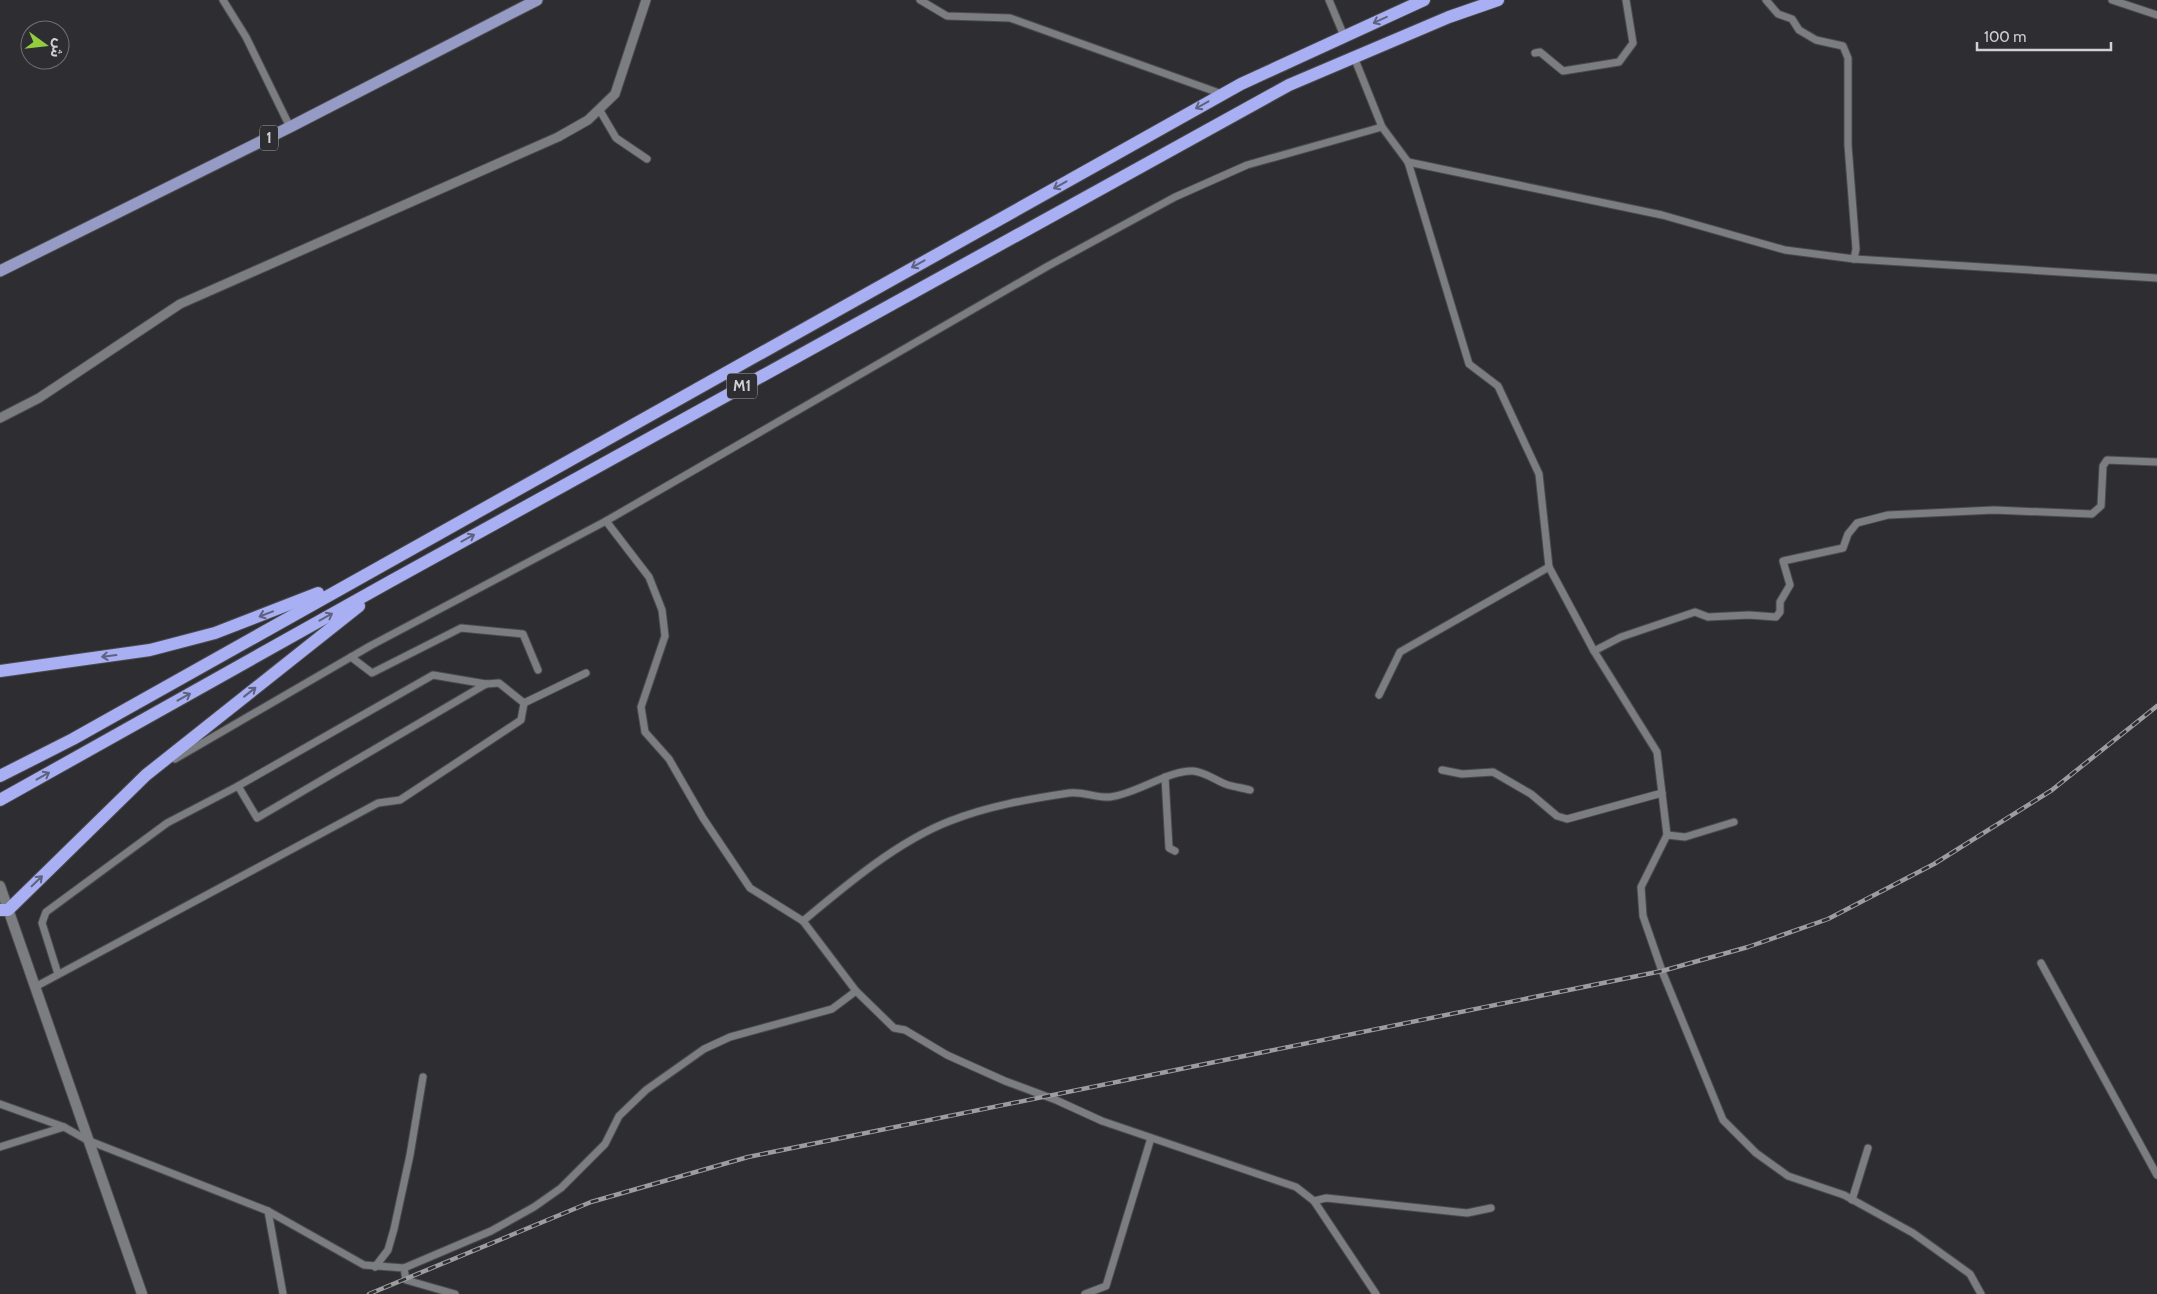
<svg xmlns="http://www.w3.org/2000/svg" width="2157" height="1294" font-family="Cabin,'Noto Sans Arabic',sans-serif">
  <rect width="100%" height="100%" fill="#2e2e32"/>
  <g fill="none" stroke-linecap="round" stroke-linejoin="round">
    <g stroke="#4a4b4e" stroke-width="9">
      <g id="minor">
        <polyline points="223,0 246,37 290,127"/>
        <polyline points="920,0 947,16 1010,18 1222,94"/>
        <polyline points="1329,0 1344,36"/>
        <polyline points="1766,0 1778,14 1792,19 1799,30 1816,40 1843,46 1848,58 1848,145 1856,249 1854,259"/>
        <polyline points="2112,0 2157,15"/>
        <polyline points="1535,53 1540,52 1563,71 1619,62 1633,43 1626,0"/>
        <polyline points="1354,57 1382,127 1408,162 1469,364 1498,386 1539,474 1549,567 1594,651 1657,752 1667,835 1641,887 1643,916 1662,971 1723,1120 1756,1153 1788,1176 1844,1195 1913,1233 1970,1274 1981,1294"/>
        <polyline points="599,109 616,138 647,159"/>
        <polyline points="1408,162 1662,215 1785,250 1854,259 2157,278"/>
        <polyline points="606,521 649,577 662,610 665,636 641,707 645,732 669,759 703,818 750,888 803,921 856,991 894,1028 905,1030 947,1055 1005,1081 1056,1100 1102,1121 1296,1187 1314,1201 1376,1294"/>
        <polyline points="1594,651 1621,637 1695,612 1708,617 1749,615 1776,617 1780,612 1780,602 1790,585 1783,561 1843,548 1848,534 1857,523 1888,515 1994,510 2092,514 2101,506 2103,466 2107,460 2157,462"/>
        <polyline points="351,657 372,673 461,628 523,634 538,670"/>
        <polyline points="1379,695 1400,652 1549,567"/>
        <polyline points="175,759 370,646 606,521 1048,266 1175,197 1247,165 1382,127"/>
        <polyline points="1442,770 1462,774 1493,772 1531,794 1557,816 1567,819 1662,793"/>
        <polyline points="1165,777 1169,848 1175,851"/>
        <polyline points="238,786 257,818 486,684"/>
        <polyline points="1667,835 1685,837 1734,822"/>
        <path d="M803 921C846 885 898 841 950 821 988 806 1029 799 1069 793 1082 791 1096 798 1110 797 1137 794 1168 770 1193 771 1206 772 1216 781 1228 785 1235 787 1243 788 1250 790"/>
        <polyline points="2041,963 2157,1175"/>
        <polyline points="58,974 42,923 46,912 167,823 238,786 433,675 486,684 499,683 524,703 586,673"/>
        <polyline points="35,987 378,803 400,800 521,720 524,703"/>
        <polyline points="0,1104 64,1127 87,1140 268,1211 364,1265 404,1268 406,1280 455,1294"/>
        <polyline points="0,1147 64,1127"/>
        <polyline points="1852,1200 1868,1148"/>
        <polyline points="1314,1201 1326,1198 1467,1213 1491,1208"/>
        <polyline points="268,1211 283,1294"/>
        <polyline points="375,1267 388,1250 394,1229 410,1155 423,1077"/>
        <polyline points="404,1268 491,1231 534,1207 561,1188 605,1144 619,1116 646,1090 704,1049 730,1037 832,1009 856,991"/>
        <polyline points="1085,1294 1106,1286 1151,1138"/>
      </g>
    </g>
    <g stroke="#4a4b4e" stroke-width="11">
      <polyline id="tertiary" points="0,418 39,398 180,304 558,137 588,120 615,94 646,0"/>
    </g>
    <g stroke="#4a4b4e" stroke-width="12">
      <polyline id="secondary" points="0,886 142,1294"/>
    </g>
    <g stroke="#4a4b4e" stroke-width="13">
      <polyline id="primary" points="0,271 290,127 537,0"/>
    </g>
    <g stroke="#4a4b4e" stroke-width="14">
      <g id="motorway">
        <polyline points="0,671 150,650 215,633 318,593"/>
        <polyline points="0,776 73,739 1241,84 1424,0"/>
        <polyline points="0,800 391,581 1289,85 1449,17 1498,0"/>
        <polyline points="0,910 8,910 146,775 359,606"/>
      </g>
    </g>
    <use href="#minor" stroke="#7c7d81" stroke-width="7"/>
    <use href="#tertiary" stroke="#7c7d81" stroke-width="9"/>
    <use href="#secondary" stroke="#7c7d81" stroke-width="10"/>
    <use href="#primary" stroke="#969bc5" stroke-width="11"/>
    <use href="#motorway" stroke="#a8aff2" stroke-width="12"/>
    <g stroke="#9d9da0" stroke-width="4.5">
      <polyline id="rail" points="369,1294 591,1202 748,1157 1662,971 1748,947 1828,919 1934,864 2052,790 2157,706"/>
    </g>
    <use href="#rail" stroke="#2e2e32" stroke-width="2.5" stroke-dasharray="8" stroke-linecap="butt"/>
  </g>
  <defs><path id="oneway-shaft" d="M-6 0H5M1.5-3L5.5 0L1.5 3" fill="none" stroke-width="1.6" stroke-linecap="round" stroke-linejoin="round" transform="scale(1.25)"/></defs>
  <g stroke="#5f627f">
    <use href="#oneway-shaft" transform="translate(1380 20) rotate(155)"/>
    <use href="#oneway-shaft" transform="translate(1202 105) rotate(151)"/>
    <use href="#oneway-shaft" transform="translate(1060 185) rotate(151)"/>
    <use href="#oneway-shaft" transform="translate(918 264) rotate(151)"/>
    <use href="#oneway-shaft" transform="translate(468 538) rotate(-29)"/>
    <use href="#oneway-shaft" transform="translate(266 614) rotate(159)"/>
    <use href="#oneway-shaft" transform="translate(326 617) rotate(-29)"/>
    <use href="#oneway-shaft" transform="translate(109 656) rotate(173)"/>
    <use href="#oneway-shaft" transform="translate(250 692) rotate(-38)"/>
    <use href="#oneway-shaft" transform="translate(184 697) rotate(-29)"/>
    <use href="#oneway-shaft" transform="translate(43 776) rotate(-29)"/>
    <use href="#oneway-shaft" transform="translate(37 881) rotate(-44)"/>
  </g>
  <g text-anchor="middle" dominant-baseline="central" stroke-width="5" stroke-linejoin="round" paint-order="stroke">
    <g fill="#2e2e32" stroke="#a0a0a3" stroke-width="1">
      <rect x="260" y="125.5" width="18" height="25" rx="4"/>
      <rect x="727" y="373.5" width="30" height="25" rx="4"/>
    </g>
    <g font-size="15" font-weight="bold" fill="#d1d1d4">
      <text x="269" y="138">1</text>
      <text x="742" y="386">M1</text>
    </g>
  </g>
  <g transform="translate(45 45) rotate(105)"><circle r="24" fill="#2e2e32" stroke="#6f6f73"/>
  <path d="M0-4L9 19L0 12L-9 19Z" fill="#91cd3f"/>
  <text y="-8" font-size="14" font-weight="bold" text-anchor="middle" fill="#d1d1d4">ش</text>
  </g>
  <path d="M1977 42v8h134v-8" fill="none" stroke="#d1d1d4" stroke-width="2.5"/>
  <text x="1984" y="42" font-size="15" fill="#d1d1d4" stroke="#2e2e32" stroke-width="4" paint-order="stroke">100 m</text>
</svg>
